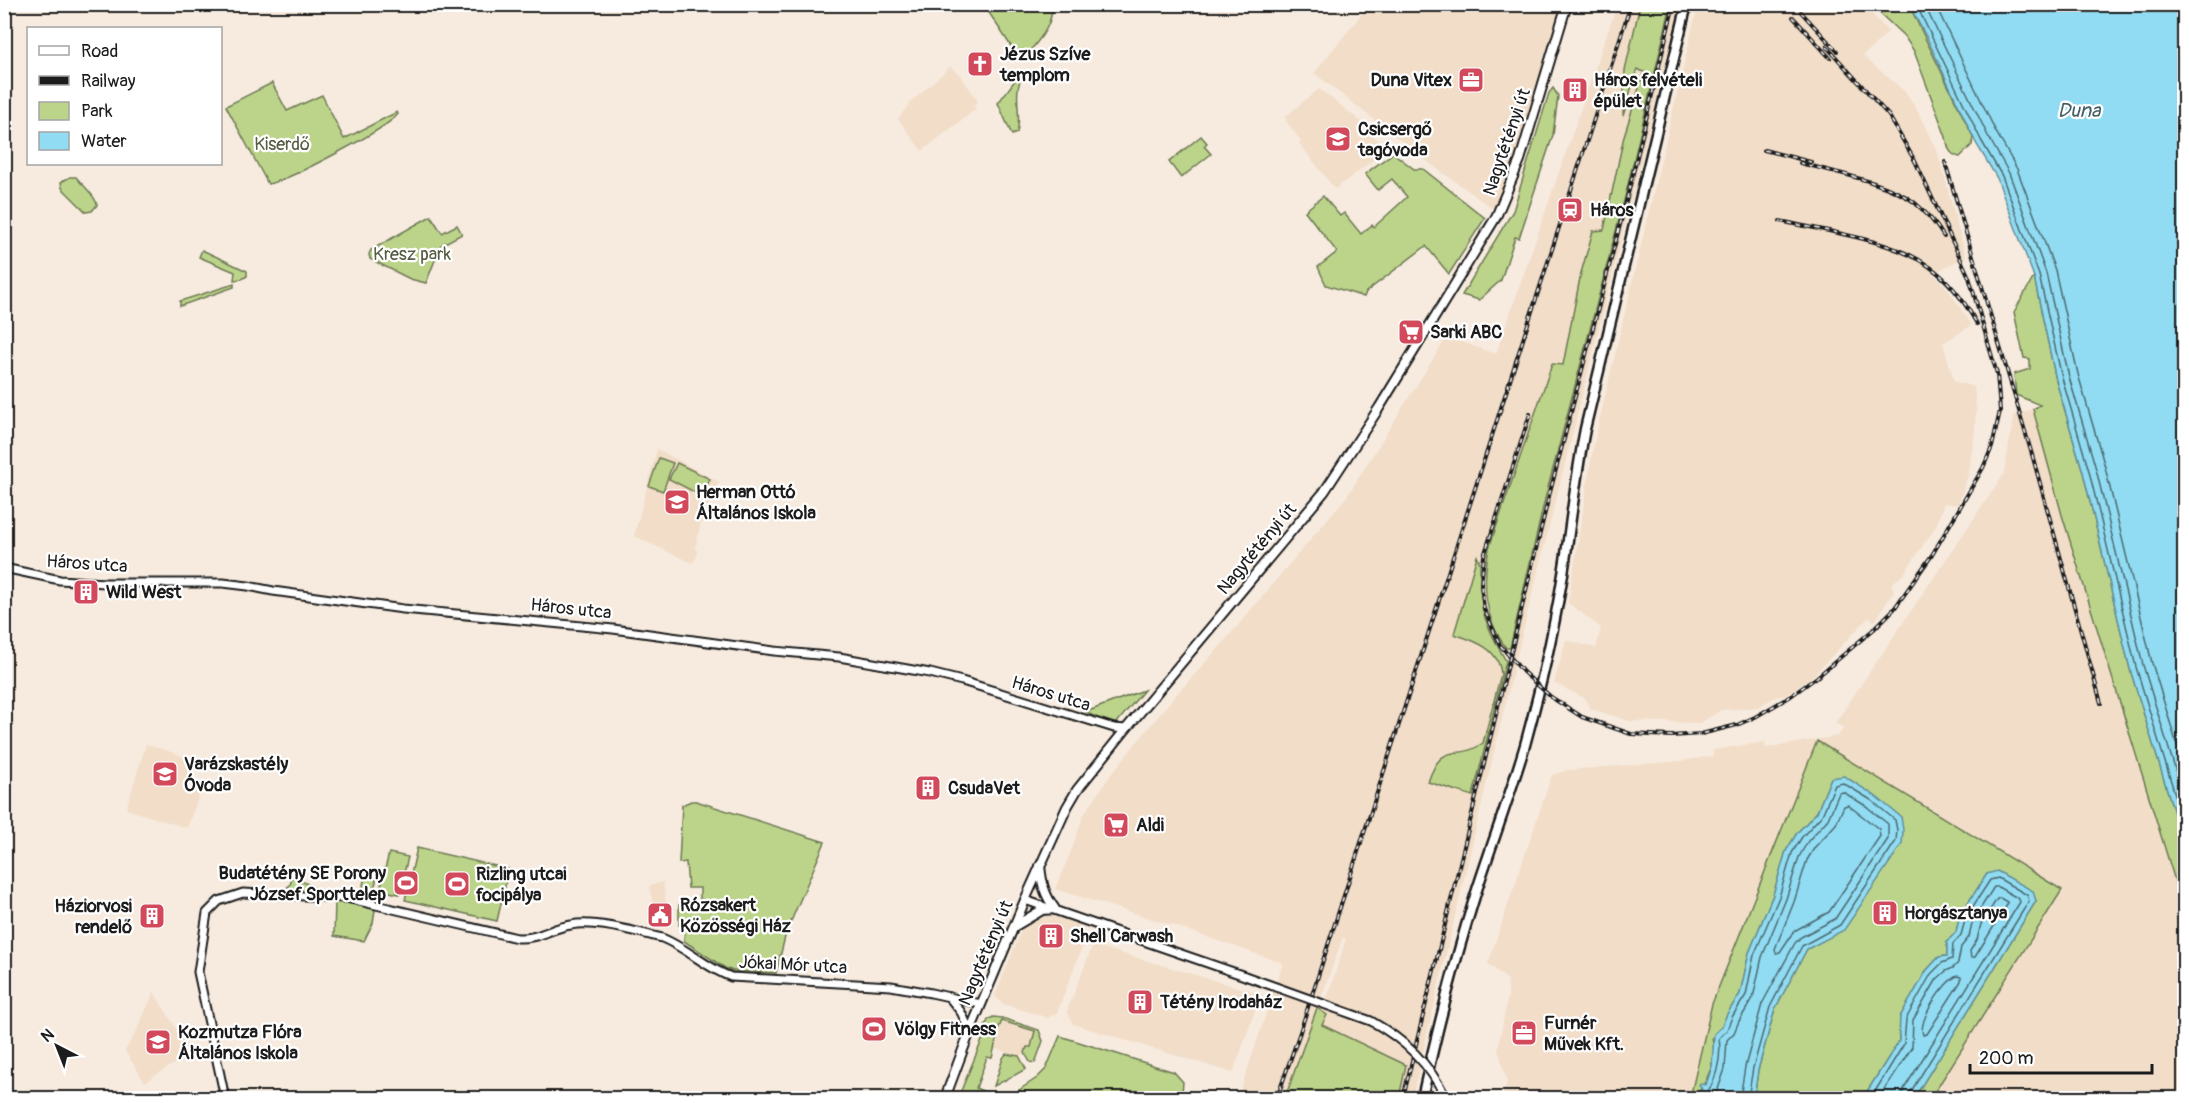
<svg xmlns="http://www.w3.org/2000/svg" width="2189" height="1103" font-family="Pangolin,sans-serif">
  <rect width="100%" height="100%" fill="#f7ebdf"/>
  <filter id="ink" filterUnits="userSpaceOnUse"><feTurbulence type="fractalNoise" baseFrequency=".0167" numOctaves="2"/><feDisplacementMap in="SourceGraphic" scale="12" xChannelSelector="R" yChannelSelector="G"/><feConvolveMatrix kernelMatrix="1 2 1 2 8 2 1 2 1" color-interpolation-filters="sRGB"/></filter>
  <g filter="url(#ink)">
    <g fill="#f1ddc8">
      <polygon points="1369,5 1564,5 1534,92 1519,155 1495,210 1436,168 1314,73"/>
      <polygon points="1617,5 1640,5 1625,70 1623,113 1638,69 1644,71 1624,136 1604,231 1593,231 1581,273 1563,366 1486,563 1486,606 1498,638 1506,648 1501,651 1494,641 1481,608 1480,563 1478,557 1454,634 1475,641 1487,649 1500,663 1501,674 1483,743 1477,748 1444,755 1438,760 1432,769 1428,782 1473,795 1545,499 1625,197 1671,5 1680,5 1518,651 1412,1098 1399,1098 1406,1065 1322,1025 1327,1016 1323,1011 1346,939 1343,937 1285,1098 1238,1098 1283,963 1178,927 1055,889 1072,849 1084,814 1112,773 1168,704 1223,643 1347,496 1447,337 1496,354"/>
      <polygon points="1698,5 1864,5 1888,32 1863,56 1904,91 1916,108 1938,153 1966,257 1933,273 1947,288 1972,325 1943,343 1954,381 1974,387 1976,408 1975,429 1969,472 1958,505 1944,503 1936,526 1903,575 1891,584 1894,591 1875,621 1869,617 1811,678 1786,695 1775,697 1758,707 1721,710 1700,723 1629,721 1589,708 1586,699 1554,683 1566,640 1596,648 1601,628 1568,603 1594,443"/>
      <polygon points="950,67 961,76 978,101 973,105 976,109 922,151 898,119 910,103"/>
      <polygon points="1319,89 1373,131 1374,137 1386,146 1386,150 1335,189 1299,143 1301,141 1286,121 1286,116"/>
      <polygon points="2033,409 2062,515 2184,910 2184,1098 1931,1098 2062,890 1817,741 1712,1003 1690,1098 1502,1098 1507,1081 1498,1049 1508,996 1508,980 1488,964 1552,775 1568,770 1681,761 1713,756 1713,750 1765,742 1766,748 1838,736 1844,728 1835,723 2004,474 2014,415"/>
      <polygon points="657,449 719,482 701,523 695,548 697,550 697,557 692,563 634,536"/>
      <polygon points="146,744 198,761 188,788 200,793 187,828 126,809"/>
      <polygon points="663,882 667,909 657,911 654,910 649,886"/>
      <polygon points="1049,913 1077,923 1084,931 1085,940 1057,1013 1048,1018 1003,1004 995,996 1024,924 1039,914"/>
      <polygon points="1093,945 1261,994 1233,1073 1073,1024 1067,1011"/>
      <polygon points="154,992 191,1053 145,1082 125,1051 136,1032"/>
      <polygon points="1002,1021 1035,1030 1031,1048 1027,1047 1025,1053 1019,1056 993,1048 997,1037 995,1037"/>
    </g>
    <g fill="#bcd48a" stroke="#6c7853" stroke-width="1.5">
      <path d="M984 5H1052C1053 27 1037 42 1024 58L1020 60Z"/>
      <path d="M1640 5H1671L1625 197 1545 499 1510 648H1506C1484 618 1482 584 1489 548L1552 364 1563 365 1581 273 1593 231 1604 230 1624 136 1644 72 1637 69 1623 116 1625 70Z"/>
      <path d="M1871 5H1909L1973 137 1972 145 1960 157C1949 155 1948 148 1946 137L1914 51 1904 36Z"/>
      <path d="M1019 75C1021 81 1019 83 1018 89 1016 104 1021 118 1017 133L1012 135 998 103Z"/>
      <path d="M272 83 287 111 322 95 344 139 397 112 398 114C387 129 287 181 268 184L226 106Z"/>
      <polygon points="1553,88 1558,96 1553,135 1519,238 1515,237 1501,280 1479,300 1462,295 1513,211 1549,93"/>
      <polygon points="1201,136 1207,143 1204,146 1211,154 1181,178 1169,162"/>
      <polygon points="1393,153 1414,169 1423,169 1485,218 1449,274 1426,246 1366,292 1364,297 1326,285 1318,267 1337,252 1305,211 1323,196 1340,216 1344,213 1361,234 1372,225 1374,227 1407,197 1392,179 1378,190 1365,174"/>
      <path d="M70 177H76C82 185 96 196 97 205L92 211 86 212 62 188 61 182Z"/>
      <polygon points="431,216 442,233 457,225 462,234 441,245 426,283 410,279 370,259 369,254 371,250"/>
      <polygon points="202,250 247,271 247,276 242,279 234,280 235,272 199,257"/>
      <polygon points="2034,277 2056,380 2083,472 2130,669 2184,845 2184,910 2062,515 2033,409 2040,405 2016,395 2014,374 2030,369 2030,359 2024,358 2014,312"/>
      <polygon points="234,284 234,287 180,306 180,301"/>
      <polygon points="659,458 673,463 663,491 649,486"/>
      <polygon points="677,463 710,479 702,496 669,479"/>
      <path d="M1477 556 1480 563C1479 610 1483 620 1506 661L1473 796 1428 782C1443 738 1456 763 1483 743L1501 674C1499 648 1475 641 1454 634Z"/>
      <polygon points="1144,690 1116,724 1095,717 1086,712"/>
      <path d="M1817 741 2062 890 1931 1098H1914L2036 901 1987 874 1960 915 1956 932 1947 942V956L1939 957 1927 970 1900 1017 1899 1041 1863 1098H1754L1758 1070 1775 1009 1807 949 1822 941 1831 778 1817 812 1797 833 1786 851 1773 895 1749 953 1740 994 1727 1014 1722 1026 1712 1038C1718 1059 1707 1083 1694 1098H1690L1712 1004Z"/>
      <polygon points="691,801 696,801 825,842 786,933 776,973 733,971 725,968 684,941 685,925 679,925 679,905 700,903 700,888 688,888 686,862 679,863 682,805"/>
      <polygon points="417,848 509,869 497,921 405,900"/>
      <polygon points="389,853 408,857 399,894 380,890"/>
      <polygon points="287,869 298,874 296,878 324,893 284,890 290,885 292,878"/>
      <polygon points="365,874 377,876 373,895 362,892"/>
      <polygon points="335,902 358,904 375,910 373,923 364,941 334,936"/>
      <polygon points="1317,1008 1327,1015 1322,1025 1406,1065 1399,1098 1285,1098"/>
      <polygon points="993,1017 1002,1018 1039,1030 1043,1041 1035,1063 1030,1062 1025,1053 1027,1047 1031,1047 1035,1031 1002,1021 995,1036 997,1037 992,1058 987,1057 976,1088 985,1092 986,1098 958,1098 983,1038 980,1038 988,1020"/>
      <polygon points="1060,1036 1174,1072 1183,1082 1182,1092 1180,1092 1178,1098 1027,1098 1019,1090 1037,1078 1046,1069"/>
      <polygon points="1006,1054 1019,1056 1026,1069 994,1086 1003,1058"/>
    </g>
    <g fill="#91dcf2" stroke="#628f9c" stroke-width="1.5">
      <polygon points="1909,5 2184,5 2184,845 2130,669 2083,472 2056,380 2034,277 1997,178 1976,143 1927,38"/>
      <polygon points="1844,776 1874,795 1901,817 1903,830 1902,844 1844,930 1807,949 1775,1009 1758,1070 1754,1098 1694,1098 1691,1097 1692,1095 1696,1096 1702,1089 1699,1085 1700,1084 1706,1085 1712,1066 1714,1034 1722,1026 1727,1014 1740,994 1749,953 1773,895 1786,851 1797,833 1817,812 1831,778"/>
      <polygon points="1997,871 2033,891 2036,901 1914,1098 1863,1098 1899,1041 1900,1017 1927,970 1939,957 1947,956 1947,942 1956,932 1960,915 1987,874"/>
    </g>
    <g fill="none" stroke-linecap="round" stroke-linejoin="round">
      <g stroke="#4b6972" stroke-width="1.5">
        <polyline points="1916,4 1981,140 2002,176 2039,275 2062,378 2089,471 2136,667 2184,824"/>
        <polyline points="1924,4 1988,136 2009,173 2046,273 2069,377 2096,469 2143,665 2184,798"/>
        <polyline points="1935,4 1996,132 2017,169 2055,270 2078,374 2105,467 2152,663 2184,768"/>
        <polygon points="1848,805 1879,829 1880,836 1829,912 1794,931 1780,952 1776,953 1775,949 1794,902 1807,860 1815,847 1836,824 1844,806"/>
        <polygon points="2000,898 2007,902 2007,905 1975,957 1971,958 1970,951 1977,940 1981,924 1997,899"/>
        <path d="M1957 976 1961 977V981L1927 1034 1923 1035C1918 1020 1943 982 1957 976Z"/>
        <path d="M1703 1098C1716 1083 1722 1058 1719 1038L1727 1030 1732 1017 1746 995 1754 955 1779 897 1792 853 1802 837 1822 815 1835 785 1843 783 1871 800 1895 820 1897 830 1896 841 1840 925 1802 946 1770 1007 1753 1068 1748 1098"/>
        <polyline points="1713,1098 1718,1089 1725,1069 1727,1040 1734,1033 1739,1021 1753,998 1762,957 1786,899 1799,857 1808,841 1828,819 1839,793 1843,792 1866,806 1888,824 1888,839 1835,919 1801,937 1795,943 1762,1004 1745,1067 1740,1098"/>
        <polyline points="1871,1098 1904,1044 1906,1019 1931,974 1942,963 1952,959 1953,944 1961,935 1966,917 1990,880 1998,878 2027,895 2029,901 1910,1093 1909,1098"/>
        <polyline points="1879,1098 1912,1047 1913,1020 1937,979 1946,971 1953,968 1958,963 1961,947 1969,937 1973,920 1994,887 1998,887 2019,899 2020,902 1904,1089 1902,1098"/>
      </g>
      <g stroke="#1c1c1c" stroke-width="11">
        <g id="tertiary">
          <polyline points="4,568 60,580 105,583 223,583 248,586 273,591 403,609 613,629 774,651 839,657 930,673 962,681 1114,728 1126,729"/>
          <polyline points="1025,900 1245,976"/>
          <polyline points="949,997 961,1012 970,1031"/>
          <path d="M225 1098 198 972 207 913 219 901 243 893 346 898 517 938C540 939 550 928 571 925 594 920 638 932 662 938 687 948 706 968 731 977L891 986 931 993 981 1004"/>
        </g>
      </g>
      <g stroke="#1c1c1c" stroke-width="12">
        <g id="secondary">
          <path d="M1015 926 1042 910 1055 909C1044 894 1042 884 1040 866"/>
          <polyline points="945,1098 970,1031 1025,900 1067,807 1077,790 1126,729 1324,492 1379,408 1496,217 1520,160 1567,4"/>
        </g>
      </g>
      <g stroke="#1c1c1c" stroke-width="13">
        <path id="primary" d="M1422 1098C1437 1031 1454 963 1475 896 1491 846 1510 796 1525 745 1542 683 1557 618 1566 554 1572 512 1577 470 1585 429L1687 4"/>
      </g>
      <use href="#tertiary" stroke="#fff" stroke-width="7"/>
      <use href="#secondary" stroke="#fff" stroke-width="8"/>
      <use href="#primary" stroke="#fff" stroke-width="8"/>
      <g stroke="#1c1c1c" stroke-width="4">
        <g id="rail">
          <polyline points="1801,12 1837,51"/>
          <polyline points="1793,17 1830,58"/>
          <polyline points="1764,150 1811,162"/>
          <polyline points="1945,162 2033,458 2101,703"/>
          <path d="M1800 163C1833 172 1887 182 1914 202 1926 212 1936 224 1944 237"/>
          <path d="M1780 221C1825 231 1894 240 1930 267 1951 282 1965 302 1977 324"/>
          <polyline points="1530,414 1484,556 1481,585 1484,609 1500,645 1523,672 1551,697 1582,717 1631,734 1671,736 1701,734 1737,725 1755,717 1791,696 1817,677 1874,629 1894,609 1932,555 1983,468 1992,447 2000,411 1997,374 1969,277 1915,161 1889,116 1827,47"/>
          <polyline points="1277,1098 1300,1032 1631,4"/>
          <polyline points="1403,1098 1548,500 1627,198 1674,4"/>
        </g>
      </g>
      <use href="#rail" stroke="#fff" stroke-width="1.5" stroke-dasharray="4.5" stroke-linecap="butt"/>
      <g stroke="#1c1c1c" stroke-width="11" stroke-linecap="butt">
        <path id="tertiary-bridge" d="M1245 976 1371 1021C1405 1040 1429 1063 1446 1098"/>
      </g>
      <use href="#tertiary-bridge" stroke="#fff" stroke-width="7"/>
    </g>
  </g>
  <defs>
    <g id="church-square" transform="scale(1.35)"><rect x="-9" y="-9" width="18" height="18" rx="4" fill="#d1495b" stroke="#fff"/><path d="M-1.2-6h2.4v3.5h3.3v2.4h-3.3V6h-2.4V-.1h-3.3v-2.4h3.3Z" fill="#fff"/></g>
    <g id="office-square" transform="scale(1.35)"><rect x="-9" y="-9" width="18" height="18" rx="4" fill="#d1495b" stroke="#fff"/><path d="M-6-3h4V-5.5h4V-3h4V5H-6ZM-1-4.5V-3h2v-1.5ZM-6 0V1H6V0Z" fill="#fff"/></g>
    <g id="building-square" transform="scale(1.35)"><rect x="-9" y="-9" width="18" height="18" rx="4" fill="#d1495b" stroke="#fff"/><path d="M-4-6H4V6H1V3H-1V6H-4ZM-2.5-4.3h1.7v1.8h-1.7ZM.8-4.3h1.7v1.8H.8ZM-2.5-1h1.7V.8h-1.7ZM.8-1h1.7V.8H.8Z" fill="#fff"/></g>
    <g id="school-square" transform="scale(1.35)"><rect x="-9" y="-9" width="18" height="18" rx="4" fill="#d1495b" stroke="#fff"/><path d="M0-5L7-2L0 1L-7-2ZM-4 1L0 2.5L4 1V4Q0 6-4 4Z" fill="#fff"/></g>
    <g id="station-square" transform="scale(1.35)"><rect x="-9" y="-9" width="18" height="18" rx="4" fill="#d1495b" stroke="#fff"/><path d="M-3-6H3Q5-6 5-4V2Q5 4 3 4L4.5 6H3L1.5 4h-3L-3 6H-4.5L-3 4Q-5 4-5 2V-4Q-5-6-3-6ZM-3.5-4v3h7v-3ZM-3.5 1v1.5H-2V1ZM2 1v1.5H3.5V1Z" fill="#fff"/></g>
    <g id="supermarket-square" transform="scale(1.35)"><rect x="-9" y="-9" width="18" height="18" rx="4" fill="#d1495b" stroke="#fff"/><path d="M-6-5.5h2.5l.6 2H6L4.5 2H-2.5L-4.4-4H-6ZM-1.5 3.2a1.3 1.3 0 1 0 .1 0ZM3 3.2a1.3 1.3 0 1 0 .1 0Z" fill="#fff"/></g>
    <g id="stadium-square" transform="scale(1.35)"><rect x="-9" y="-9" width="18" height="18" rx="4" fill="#d1495b" stroke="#fff"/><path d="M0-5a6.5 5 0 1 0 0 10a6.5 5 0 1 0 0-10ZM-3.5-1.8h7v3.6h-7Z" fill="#fff"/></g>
    <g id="civic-square" transform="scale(1.35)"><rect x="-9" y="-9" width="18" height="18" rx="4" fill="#d1495b" stroke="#fff"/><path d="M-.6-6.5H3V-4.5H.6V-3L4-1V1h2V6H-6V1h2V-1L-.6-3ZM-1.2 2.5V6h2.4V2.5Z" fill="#fff"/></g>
  </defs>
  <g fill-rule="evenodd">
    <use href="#church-square" x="980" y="64"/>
    <use href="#office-square" x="1471" y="80"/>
    <use href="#building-square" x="1575" y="90"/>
    <use href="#school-square" x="1338" y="139"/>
    <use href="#station-square" x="1570" y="210"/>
    <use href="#supermarket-square" x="1411" y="332"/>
    <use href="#school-square" x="677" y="502"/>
    <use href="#building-square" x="86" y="592"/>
    <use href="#school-square" x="165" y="774"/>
    <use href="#building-square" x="928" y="788"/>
    <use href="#supermarket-square" x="1116" y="825"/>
    <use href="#stadium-square" x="406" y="883"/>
    <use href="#stadium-square" x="457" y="884"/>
    <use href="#building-square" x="1885" y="913"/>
    <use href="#civic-square" x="660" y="915"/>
    <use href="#building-square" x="152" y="916"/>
    <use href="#building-square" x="1051" y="936"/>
    <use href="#building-square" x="1140" y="1002"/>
    <use href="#stadium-square" x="874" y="1029"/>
    <use href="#office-square" x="1524" y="1033"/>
    <use href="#school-square" x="158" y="1042"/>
  </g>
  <g text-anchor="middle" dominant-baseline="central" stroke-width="4.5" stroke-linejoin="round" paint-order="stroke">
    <g font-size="18" font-weight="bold" fill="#1c1c1c" stroke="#fff" text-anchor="start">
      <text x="1000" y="54">Jézus Szíve<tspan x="1000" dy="21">templom</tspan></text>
      <text x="1452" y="80" text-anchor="end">Duna Vitex</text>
      <text x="1594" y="80">Háros felvételi<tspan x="1594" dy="21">épület</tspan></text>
      <text x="1358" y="129">Csicsergő<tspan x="1358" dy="21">tagóvoda</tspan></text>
      <text x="1590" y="210">Háros</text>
      <text x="1430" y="332">Sarki ABC</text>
      <text x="696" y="492">Herman Ottó<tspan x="696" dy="21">Általános Iskola</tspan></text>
      <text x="106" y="592">Wild West</text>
      <text x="184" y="764">Varázskastély<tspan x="184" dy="21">Óvoda</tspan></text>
      <text x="948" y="788">CsudaVet</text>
      <text x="1136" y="825">Aldi</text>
      <text x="386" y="873" text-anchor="end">Budatétény SE Porony<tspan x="386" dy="21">József Sporttelep</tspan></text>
      <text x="476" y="874">Rizling utcai<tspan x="476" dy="21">focipálya</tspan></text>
      <text x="680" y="905">Rózsakert<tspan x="680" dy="21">Közösségi Ház</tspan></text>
      <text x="132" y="906" text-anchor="end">Háziorvosi<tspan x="132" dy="21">rendelő</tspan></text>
      <text x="1904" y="913">Horgásztanya</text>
      <text x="1070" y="936">Shell Carwash</text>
      <text x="1160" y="1002">Tétény Irodaház</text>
      <text x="1544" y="1023">Furnér<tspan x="1544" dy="21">Művek Kft.</tspan></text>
      <text x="894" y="1029">Völgy Fitness</text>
      <text x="178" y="1032">Kozmutza Flóra<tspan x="178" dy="21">Általános Iskola</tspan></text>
    </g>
    <g font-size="18" fill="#1c1c1c" stroke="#fff">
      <text transform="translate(1507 142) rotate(-71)">Nagytétényi út</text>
      <text transform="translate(1257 549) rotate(-50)">Nagytétényi út</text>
      <text transform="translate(87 564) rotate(4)">Háros utca</text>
      <text transform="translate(571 609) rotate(6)">Háros utca</text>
      <text transform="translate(1051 694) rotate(17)">Háros utca</text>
      <text transform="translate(986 953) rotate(-67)">Nagytétényi út</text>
      <text transform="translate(793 965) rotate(3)">Jókai Mór utca</text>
    </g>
    <g font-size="18" fill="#545c42" stroke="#fff">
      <text x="282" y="144">Kiserdő</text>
      <text x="412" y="254">Kresz park</text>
    </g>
    <g font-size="20" font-style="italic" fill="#455f67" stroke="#fff">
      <text x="2079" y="110">Duna</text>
    </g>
  </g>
  <rect width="2189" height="1103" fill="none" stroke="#fff" stroke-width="24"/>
  <rect x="12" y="12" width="2165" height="1079" fill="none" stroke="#1c1c1c" stroke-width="2" filter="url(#ink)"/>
  <rect x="27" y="27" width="195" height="138" fill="#ffffff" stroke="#a4a4a4" stroke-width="1.5"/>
  <rect x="39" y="46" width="30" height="9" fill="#ffffff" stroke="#a4a4a4" stroke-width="1.5"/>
  <text x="81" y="57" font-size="18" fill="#1c1c1c">Road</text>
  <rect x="39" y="76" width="30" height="9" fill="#1c1c1c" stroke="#a4a4a4" stroke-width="1.5"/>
  <text x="81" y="87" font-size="18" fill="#1c1c1c">Railway</text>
  <rect x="39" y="102" width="30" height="18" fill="#bcd48a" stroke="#a4a4a4" stroke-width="1.5"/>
  <text x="81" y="117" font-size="18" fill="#1c1c1c">Park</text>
  <rect x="39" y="132" width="30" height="18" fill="#91dcf2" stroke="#a4a4a4" stroke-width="1.5"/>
  <text x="81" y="147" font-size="18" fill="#1c1c1c">Water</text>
  <g transform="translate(57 1046) rotate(318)" stroke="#ffffff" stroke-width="4.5" paint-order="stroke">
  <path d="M0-4.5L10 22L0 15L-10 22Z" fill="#1c1c1c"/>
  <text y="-9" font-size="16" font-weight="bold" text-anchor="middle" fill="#1c1c1c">N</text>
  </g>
  <path d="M1970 1064v9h182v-9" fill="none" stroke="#1c1c1c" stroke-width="3"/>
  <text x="1979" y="1064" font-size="18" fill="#1c1c1c" stroke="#ffffff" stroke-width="4.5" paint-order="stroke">200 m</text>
</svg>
